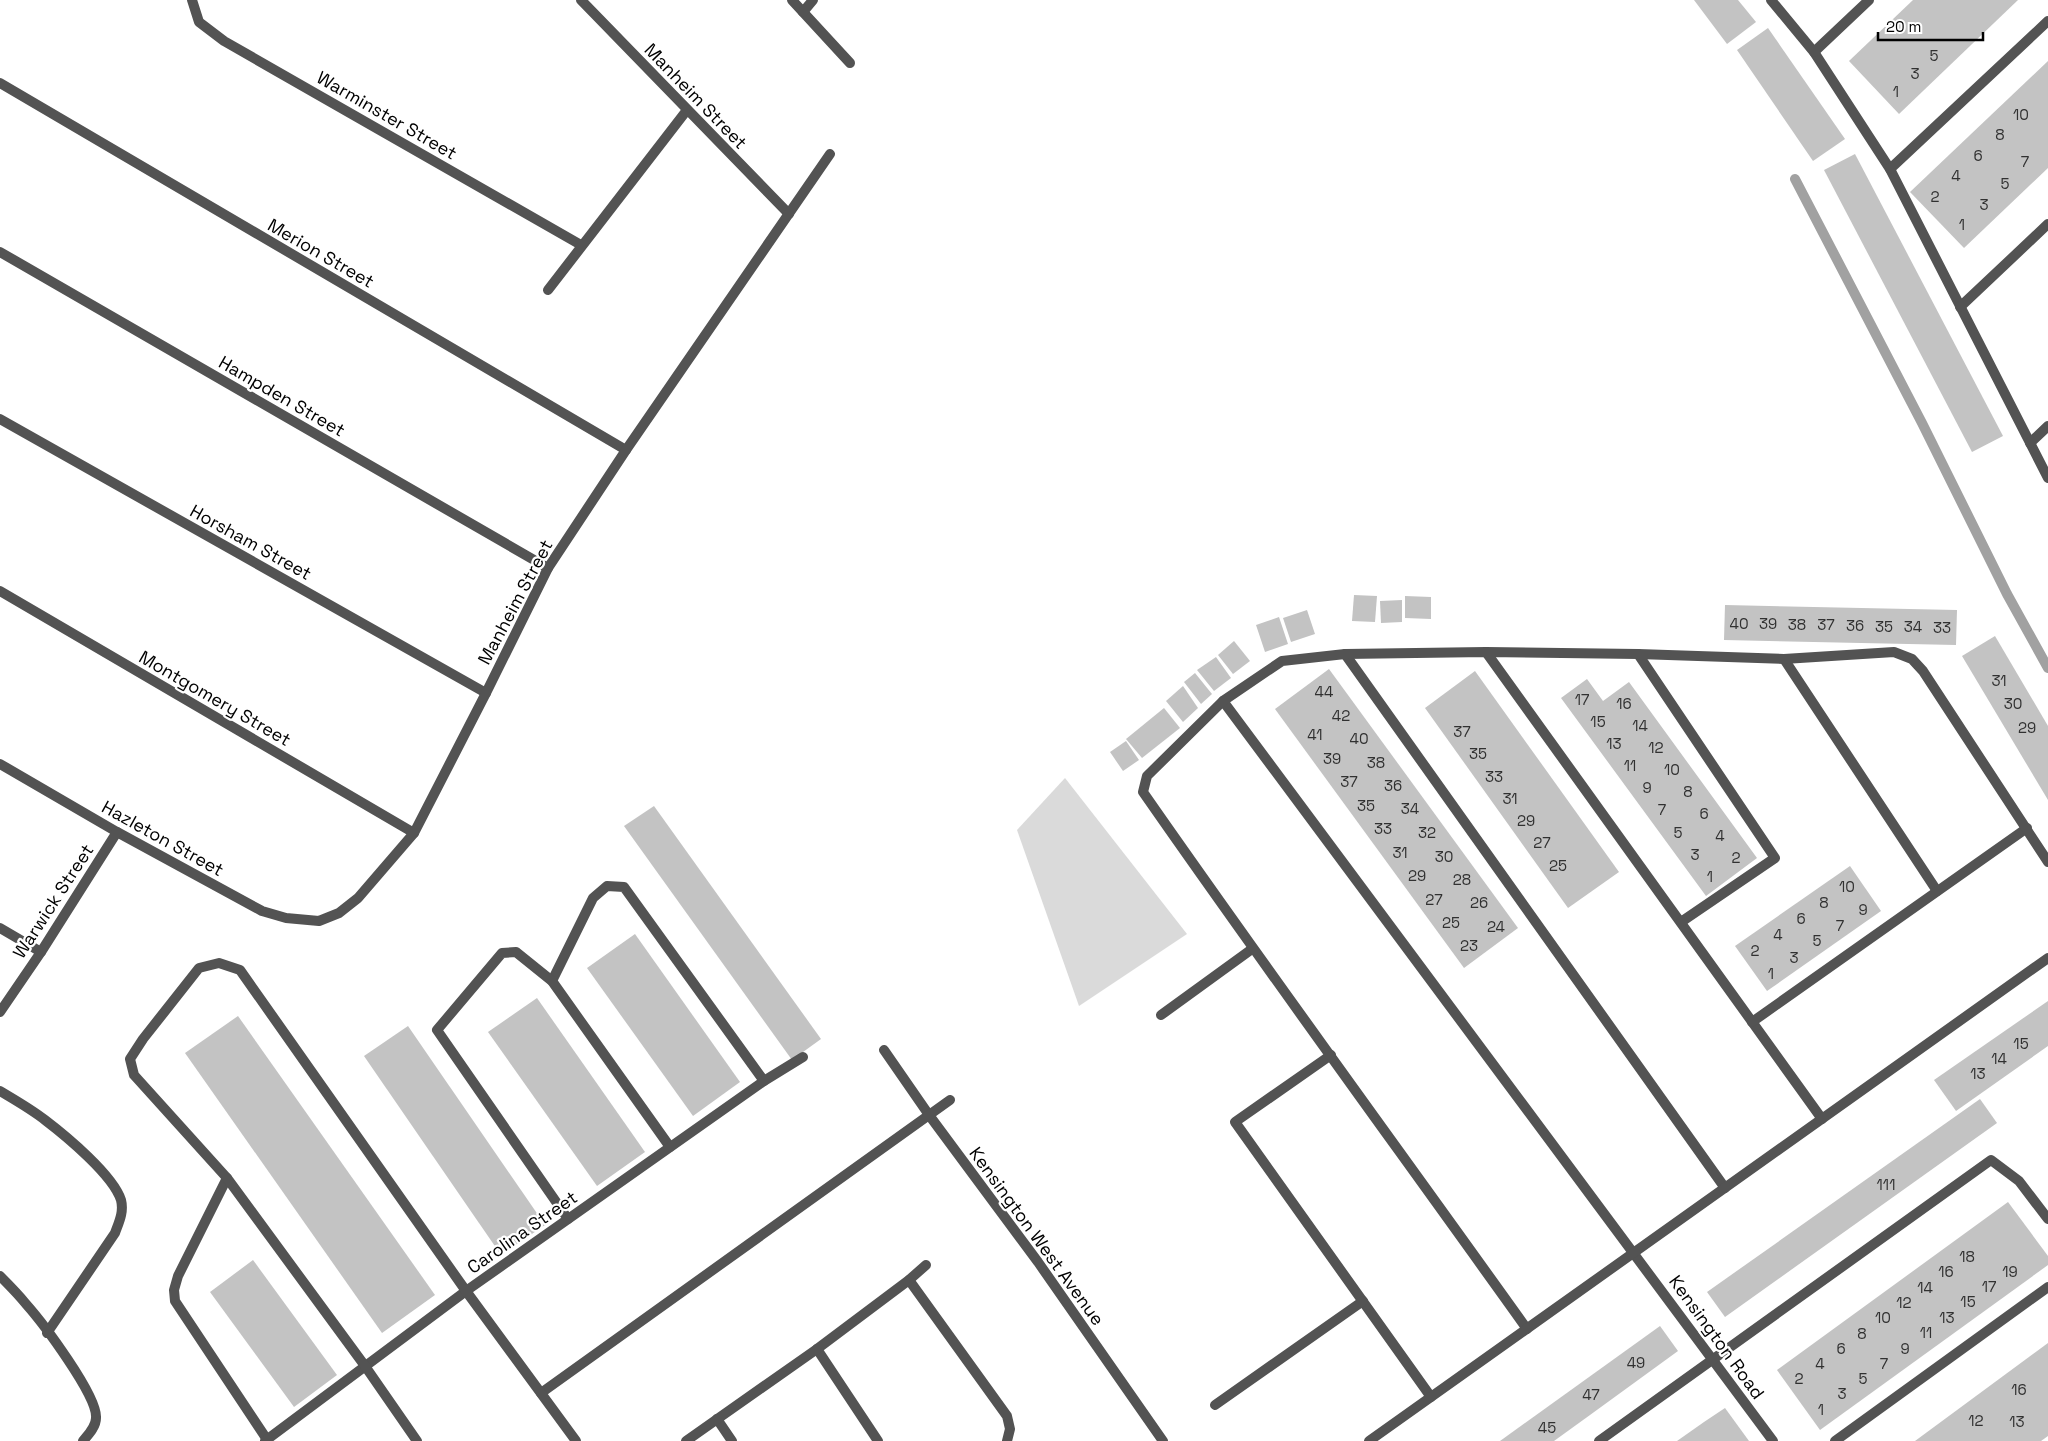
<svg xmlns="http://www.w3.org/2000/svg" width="2048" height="1441" font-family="'Space Grotesk',sans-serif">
  <rect width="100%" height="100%" fill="#fff"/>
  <polygon fill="#dadada" points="1065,778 1187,934 1079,1006 1017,830"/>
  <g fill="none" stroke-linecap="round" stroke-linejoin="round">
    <polyline stroke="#a1a1a1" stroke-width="10" points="1795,179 1922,423 2007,594 2048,668"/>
  </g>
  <g fill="#c3c3c3">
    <polygon points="1694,0 1738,0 1756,22 1727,44"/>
    <polygon points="1913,0 2018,0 1899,114 1849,61"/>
    <polygon points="1768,28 1845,139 1813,161 1737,50"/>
    <polygon points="2048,61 2048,168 1964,248 1910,192"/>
    <polygon points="1855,154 2003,436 1972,452 1824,170"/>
    <polygon points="1354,595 1377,596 1375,622 1352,621"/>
    <polygon points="1405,596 1431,597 1431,619 1405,618"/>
    <polygon points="1402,600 1402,622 1381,623 1380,601"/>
    <polygon points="1725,605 1957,610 1956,645 1724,640"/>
    <polygon points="1307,610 1315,634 1291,642 1283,618"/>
    <polygon points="1279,617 1288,644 1265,652 1256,625"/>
    <polygon points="1995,636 2048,726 2048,800 1962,656"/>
    <polygon points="1234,641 1250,661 1233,674 1218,655"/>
    <polygon points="1216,657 1231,678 1214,691 1197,670"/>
    <polygon points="1329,669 1518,928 1464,968 1275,709"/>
    <polygon points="1475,671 1619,872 1568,908 1425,708"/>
    <polygon points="1195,673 1212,694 1201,704 1184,682"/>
    <polygon points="1587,679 1603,701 1629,682 1757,858 1706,896 1561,698"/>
    <polygon points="1183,686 1198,708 1183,722 1166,701"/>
    <polygon points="1164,708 1180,728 1142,758 1126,739"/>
    <polygon points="1126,741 1139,760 1123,771 1110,752"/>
    <polygon points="654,806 821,1039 792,1060 624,826"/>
    <polygon points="1850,866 1881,911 1767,991 1735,946"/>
    <polygon points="635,934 740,1082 693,1116 587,968"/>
    <polygon points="537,998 645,1152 597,1186 488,1032"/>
    <polygon points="2048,1001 2048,1046 1956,1111 1934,1080"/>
    <polygon points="238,1016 435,1295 382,1333 185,1053"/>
    <polygon points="408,1026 545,1225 501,1255 364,1056"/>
    <polygon points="1980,1099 1997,1123 1725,1317 1707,1292"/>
    <polygon points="2008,1202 2048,1256 2048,1265 1820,1430 1777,1370"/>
    <polygon points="253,1260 337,1375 294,1407 210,1292"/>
    <polygon points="1660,1326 1678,1351 1590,1415 1554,1441 1500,1441"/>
    <polygon points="2048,1343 2048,1436 2041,1441 1915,1441"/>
    <polygon points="1725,1408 1749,1441 1677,1441 1704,1422"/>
  </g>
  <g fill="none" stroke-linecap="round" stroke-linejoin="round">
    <g stroke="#535353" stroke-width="10">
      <polyline points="192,0 199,22 224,41 581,245"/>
      <polyline points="581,0 789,214"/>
      <polyline points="792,0 850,63"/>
      <polyline points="1771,0 1814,52 1890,169 2048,478"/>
      <polyline points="803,12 813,0"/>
      <polyline points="1814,52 1869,0"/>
      <polyline points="0,83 626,450"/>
      <polyline points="1890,169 2048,21"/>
      <polyline points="0,252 548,568"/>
      <polyline points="548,290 687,110"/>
      <polyline points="1960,307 2048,224"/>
      <polyline points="0,419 486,693"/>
      <polyline points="2030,443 2048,426"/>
      <polyline points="0,591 414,833"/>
      <polyline points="1486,652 1822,1119"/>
      <polyline points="1345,654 1725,1188"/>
      <polyline points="1638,654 1775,858 1681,922"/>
      <polyline points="1784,659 1937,891"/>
      <polyline points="1223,701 1773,1441"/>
      <polyline points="0,764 117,832 262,911 286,918 319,921 339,913 358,898 414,833 486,693 548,568 626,450 830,154"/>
      <polyline points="0,928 41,952"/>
      <polyline points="552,981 593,898 607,886 624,887 764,1081"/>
      <polyline points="0,1012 41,952 117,832"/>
      <polyline points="1161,1015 1252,949"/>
      <polyline points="1752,1022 2027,828"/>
      <polyline points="884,1050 929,1115 1038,1262 1163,1441"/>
      <polyline points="1331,1055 1235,1122 1431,1397"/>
      <path d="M0 1091C15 1100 31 1109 45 1120 66 1136 113 1175 121 1200 124 1212 119 1222 115 1233L47 1333"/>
      <polyline points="227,1178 178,1276 174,1290 175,1301 268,1441"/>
      <polyline points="568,1219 437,1030 502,953 516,952 552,981 670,1147"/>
      <path d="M0 1276C9 1285 18 1294 26 1304 42 1322 98 1396 96 1418 96 1427 88 1435 83 1441"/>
      <polyline points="909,1280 1007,1416 1010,1429 1007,1441"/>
      <path d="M1527 1329C1399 1150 1269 973 1143 792L1147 776 1223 701 1282 661 1345 654 1486 652 1638 654 1784 659 1894 652 1912 659 1923 671 2048 862"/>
      <polyline points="817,1349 878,1441"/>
      <polyline points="541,1393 950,1100"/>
      <polyline points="1215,1405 1363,1301"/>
      <polyline points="717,1419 732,1441"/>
      <polyline points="265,1441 466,1291 764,1081 803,1057"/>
      <polyline points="417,1441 365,1366 227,1178 134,1075 130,1059 143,1039 199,968 219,963 240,970 466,1291 576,1441"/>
      <polyline points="686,1441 817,1349 909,1280 926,1265"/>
      <polyline points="1369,1441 2048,958"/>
      <polyline points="1599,1441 1991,1160 2019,1181 2048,1219"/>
      <polyline points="1835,1441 2048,1287"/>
    </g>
  </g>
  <g text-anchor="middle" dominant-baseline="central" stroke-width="4.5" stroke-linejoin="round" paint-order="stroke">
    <g font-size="15" fill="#313131">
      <text x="1934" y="55">5</text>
      <text x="1915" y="73">3</text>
      <text x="1896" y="91">1</text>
      <text x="2021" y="114">10</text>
      <text x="2000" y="134">8</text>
      <text x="1978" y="155">6</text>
      <text x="2025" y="161">7</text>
      <text x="1956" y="175">4</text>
      <text x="2005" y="183">5</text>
      <text x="1935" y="196">2</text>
      <text x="1984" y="204">3</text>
      <text x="1962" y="224">1</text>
      <text x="1739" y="623">40</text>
      <text x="1768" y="623">39</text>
      <text x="1797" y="624">38</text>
      <text x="1826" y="624">37</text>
      <text x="1855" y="625">36</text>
      <text x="1884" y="626">35</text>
      <text x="1913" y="626">34</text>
      <text x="1942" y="627">33</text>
      <text x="1999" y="680">31</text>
      <text x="1324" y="691">44</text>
      <text x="1582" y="699">17</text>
      <text x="1624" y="703">16</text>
      <text x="2013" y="703">30</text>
      <text x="1341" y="715">42</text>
      <text x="1598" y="721">15</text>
      <text x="1640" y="725">14</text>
      <text x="2027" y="727">29</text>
      <text x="1462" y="731">37</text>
      <text x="1315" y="734">41</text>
      <text x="1359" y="738">40</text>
      <text x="1614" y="743">13</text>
      <text x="1656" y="747">12</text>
      <text x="1478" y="753">35</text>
      <text x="1332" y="758">39</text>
      <text x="1376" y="762">38</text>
      <text x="1630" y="765">11</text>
      <text x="1672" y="769">10</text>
      <text x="1494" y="776">33</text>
      <text x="1349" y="781">37</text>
      <text x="1393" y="785">36</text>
      <text x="1647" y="787">9</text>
      <text x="1688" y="791">8</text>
      <text x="1510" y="798">31</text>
      <text x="1366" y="805">35</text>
      <text x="1410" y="808">34</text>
      <text x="1662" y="809">7</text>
      <text x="1704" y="813">6</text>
      <text x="1526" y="820">29</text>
      <text x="1383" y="828">33</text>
      <text x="1427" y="832">32</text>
      <text x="1678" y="832">5</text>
      <text x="1720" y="835">4</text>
      <text x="1542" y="842">27</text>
      <text x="1400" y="852">31</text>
      <text x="1695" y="854">3</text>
      <text x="1444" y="856">30</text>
      <text x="1736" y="857">2</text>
      <text x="1558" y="865">25</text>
      <text x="1417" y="875">29</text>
      <text x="1710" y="876">1</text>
      <text x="1462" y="879">28</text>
      <text x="1847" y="886">10</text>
      <text x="1434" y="899">27</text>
      <text x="1479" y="902">26</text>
      <text x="1824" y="902">8</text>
      <text x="1863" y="909">9</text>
      <text x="1801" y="918">6</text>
      <text x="1451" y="922">25</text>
      <text x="1840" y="925">7</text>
      <text x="1496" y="926">24</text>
      <text x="1778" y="934">4</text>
      <text x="1817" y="940">5</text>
      <text x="1469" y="945">23</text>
      <text x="1755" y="950">2</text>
      <text x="1794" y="957">3</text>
      <text x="1771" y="973">1</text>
      <text x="2021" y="1043">15</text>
      <text x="1999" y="1058">14</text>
      <text x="1978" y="1073">13</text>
      <text x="1886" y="1184">111</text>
      <text x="1967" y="1256">18</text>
      <text x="1946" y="1271">16</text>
      <text x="2010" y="1271">19</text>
      <text x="1989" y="1286">17</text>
      <text x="1925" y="1287">14</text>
      <text x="1968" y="1301">15</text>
      <text x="1904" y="1302">12</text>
      <text x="1883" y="1317">10</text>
      <text x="1947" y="1317">13</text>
      <text x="1926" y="1332">11</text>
      <text x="1862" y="1333">8</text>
      <text x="1841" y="1348">6</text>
      <text x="1905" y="1348">9</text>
      <text x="1636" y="1362">49</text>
      <text x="1820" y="1363">4</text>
      <text x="1884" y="1363">7</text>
      <text x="1799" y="1378">2</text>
      <text x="1863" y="1378">5</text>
      <text x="2019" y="1389">16</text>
      <text x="1842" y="1393">3</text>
      <text x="1591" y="1394">47</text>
      <text x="1821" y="1409">1</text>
      <text x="1976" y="1420">12</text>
      <text x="2017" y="1421">13</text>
      <text x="1547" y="1427">45</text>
    </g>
    <g font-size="18" fill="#000" stroke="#fff">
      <text transform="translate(696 96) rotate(46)">Manheim Street</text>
      <text transform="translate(387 115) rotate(30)">Warminster Street</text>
      <text transform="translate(321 253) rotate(30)">Merion Street</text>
      <text transform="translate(282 396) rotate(30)">Hampden Street</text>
      <text transform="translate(251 542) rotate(29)">Horsham Street</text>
      <text transform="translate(515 602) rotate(-62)">Manheim Street</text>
      <text transform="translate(215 698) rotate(30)">Montgomery Street</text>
      <text transform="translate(163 838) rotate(29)">Hazleton Street</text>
      <text transform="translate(53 901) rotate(-57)">Warwick Street</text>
      <text transform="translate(522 1232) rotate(-35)">Carolina Street</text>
      <text transform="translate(1037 1236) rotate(54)">Kensington West Avenue</text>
      <text transform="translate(1717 1337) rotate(54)">Kensington Road</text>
    </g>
  </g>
  <path d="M1878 32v8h105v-8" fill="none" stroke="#000000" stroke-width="2.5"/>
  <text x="1886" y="32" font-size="15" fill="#000000" stroke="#ffffff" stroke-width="4" paint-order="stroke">20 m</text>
</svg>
